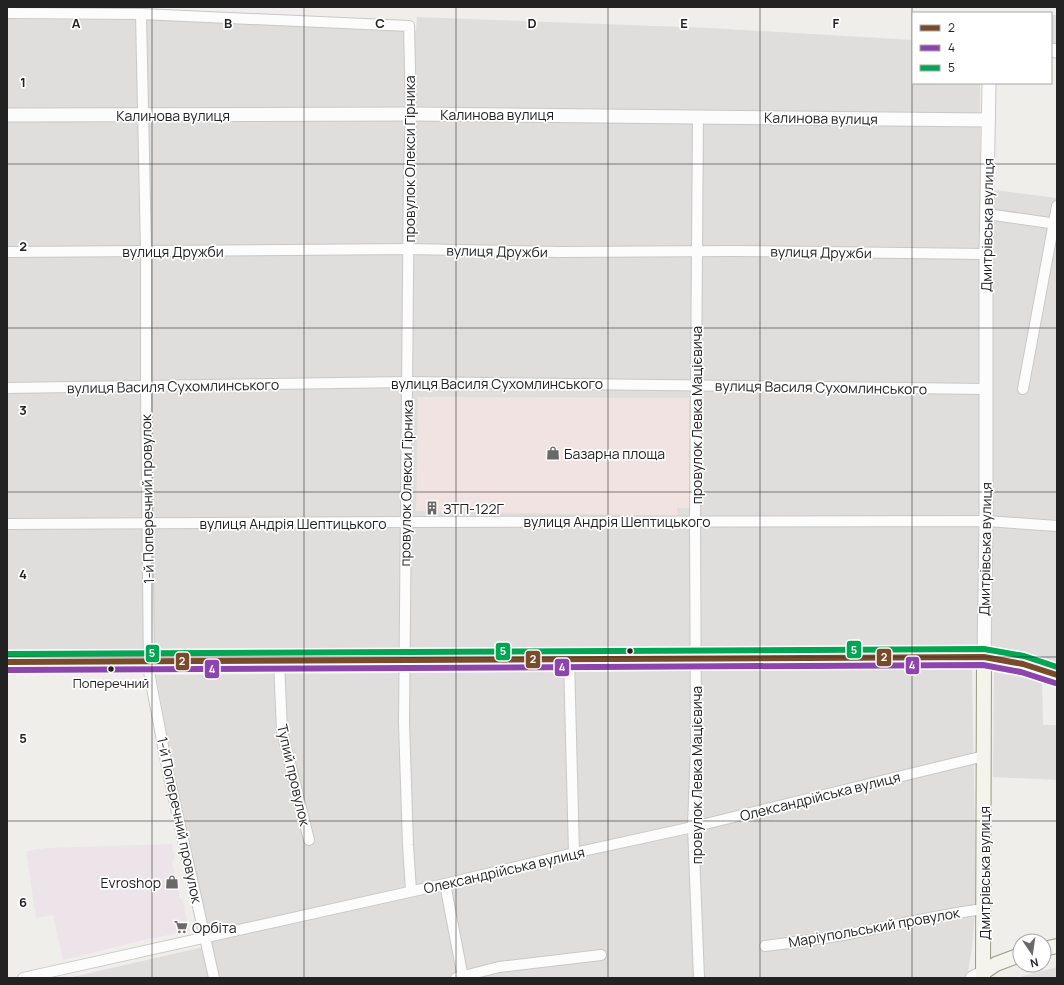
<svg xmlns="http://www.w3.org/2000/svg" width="1064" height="985" font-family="Manrope,sans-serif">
  <rect width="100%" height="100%" fill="#f0eeeb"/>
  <g fill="#dfdedc">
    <polygon points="1051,15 1057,15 1057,46 1051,45"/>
    <polygon points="417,17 710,28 913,40 913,83 980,83 980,188 1057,198 1057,663 980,646 7,652 7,19 185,20 416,31"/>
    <polygon points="972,669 976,901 972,948 967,978 68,978 212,945 175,781 156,675"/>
    <polygon points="994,672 1042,681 1043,725 1057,725 1057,780 993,777"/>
    <polygon points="1057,967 1057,978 1017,978"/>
  </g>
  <polygon fill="#f1e3e1" points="418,397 689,398 689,508 677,508 677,516 416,511"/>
  <polygon fill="#ede4e9" points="172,844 175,859 172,862 180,899 183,899 189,931 144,940 63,960 53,915 36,918 26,851 46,848"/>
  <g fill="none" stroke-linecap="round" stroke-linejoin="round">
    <g stroke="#c9c8c7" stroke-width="12">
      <g id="minor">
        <polyline points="7,13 141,14 409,26 411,114 409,168 404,723 408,845 411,891"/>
        <polyline points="141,14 146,251 146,386 149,672 168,772 214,978"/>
        <polyline points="698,116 695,521 696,747 693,827 699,978"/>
        <polyline points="987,214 1057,224"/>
        <polyline points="7,252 409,249 559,252 733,251 986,254"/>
        <polyline points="7,388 408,382 986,389"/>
        <polyline points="1023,389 1057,206"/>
        <polyline points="7,524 405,522 986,521 1057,526"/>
        <polyline points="569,660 574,853"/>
        <polyline points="279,661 282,731 309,840"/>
        <polyline points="445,884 463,978"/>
        <path d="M765 946C789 943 813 940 837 936 886 928 934 915 984 909"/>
        <polyline points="23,978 445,884 574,853 693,827 984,756"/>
        <polyline points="456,978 499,967 601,955"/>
      </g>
    </g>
    <g stroke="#c9c8c7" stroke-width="15">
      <g id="tertiary">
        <polyline points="1051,50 1057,51"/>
        <polyline points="7,115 411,114 988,120"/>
        <polyline points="984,657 986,521 986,254 989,83"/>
        <polyline points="972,978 984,972"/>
      </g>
    </g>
    <g stroke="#999a82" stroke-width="16">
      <g id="secondary">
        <polyline points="1044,949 1057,946"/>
        <polyline points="984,972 996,964 1020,955"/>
        <polyline points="983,978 984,657"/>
      </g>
    </g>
    <g stroke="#a79c86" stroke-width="18">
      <polyline id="primary" points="7,662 984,657 1023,664 1057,675"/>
    </g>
    <use href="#minor" stroke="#fdfcfc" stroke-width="10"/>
    <use href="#tertiary" stroke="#fdfcfc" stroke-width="13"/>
    <use href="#secondary" stroke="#f4f4ed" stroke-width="14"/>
    <use href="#primary" stroke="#f3ede7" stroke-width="16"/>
    <g stroke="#fff" stroke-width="9">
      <polyline id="bus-1" points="7,662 984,657 1023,664 1057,675"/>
    </g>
    <g stroke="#fff" stroke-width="9">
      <polyline id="bus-2" points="7,670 983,665 1021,672 1055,683"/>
    </g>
    <g stroke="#fff" stroke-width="9">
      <polyline id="bus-3" points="7,654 984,649 1024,656 1057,667"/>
    </g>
    <use href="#bus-1" stroke="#7a4b2a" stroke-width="6"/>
    <use href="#bus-2" stroke="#8e44ad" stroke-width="6"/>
    <use href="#bus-3" stroke="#00a651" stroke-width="6"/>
  </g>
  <path fill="none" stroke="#222" stroke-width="1" stroke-opacity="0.55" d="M152 7V978M304 7V978M456 7V978M608 7V978M760 7V978M912 7V978M7 164H1057M7 328H1057M7 492H1057M7 657H1057M7 821H1057"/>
  <defs>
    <g id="shop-bare" transform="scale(1.08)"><path d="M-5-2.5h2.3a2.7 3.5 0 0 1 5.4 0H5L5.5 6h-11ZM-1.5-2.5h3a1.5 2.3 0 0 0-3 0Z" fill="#6a6968" stroke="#fff" stroke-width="2.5" paint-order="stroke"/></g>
    <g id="building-bare" transform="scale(1.08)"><path d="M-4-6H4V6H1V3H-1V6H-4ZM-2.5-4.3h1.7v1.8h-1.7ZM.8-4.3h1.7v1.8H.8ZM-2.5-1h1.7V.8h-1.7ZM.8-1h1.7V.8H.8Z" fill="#6a6968" stroke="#fff" stroke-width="2.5" paint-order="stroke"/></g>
    <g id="supermarket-bare" transform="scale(1.08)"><path d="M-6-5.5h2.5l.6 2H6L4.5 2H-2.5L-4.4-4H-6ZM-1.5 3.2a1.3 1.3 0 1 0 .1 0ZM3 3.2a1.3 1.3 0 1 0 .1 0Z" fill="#6a6968" stroke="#fff" stroke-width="2.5" paint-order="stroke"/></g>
  </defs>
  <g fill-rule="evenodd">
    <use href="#shop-bare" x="553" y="453"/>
    <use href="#building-bare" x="432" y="508"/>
    <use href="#shop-bare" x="172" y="882"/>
    <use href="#supermarket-bare" x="181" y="927"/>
  </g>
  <g fill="#222" stroke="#fff" stroke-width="1.5">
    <circle cx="630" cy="651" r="3.5"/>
    <circle cx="111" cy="669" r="3.5"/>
  </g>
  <g text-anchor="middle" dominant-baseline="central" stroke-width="3.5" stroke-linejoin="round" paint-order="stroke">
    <g font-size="13" fill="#222" stroke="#fff">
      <text x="111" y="683">Поперечний</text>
    </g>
    <g font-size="14" fill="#222" stroke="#fff">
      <text x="497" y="114">Калинова вулиця</text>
      <text x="173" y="115">Калинова вулиця</text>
      <text transform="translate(821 118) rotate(1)">Калинова вулиця</text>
      <text transform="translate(409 159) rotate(-90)">провулок Олекси Гірника</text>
      <text transform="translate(987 225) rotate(-89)">Дмитрівська вулиця</text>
      <text x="173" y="251">вулиця Дружби</text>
      <text transform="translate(497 251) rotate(1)">вулиця Дружби</text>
      <text transform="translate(821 252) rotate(1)">вулиця Дружби</text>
      <text x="497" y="383">вулиця Василя Сухомлинського</text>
      <text transform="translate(173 386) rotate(-1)">вулиця Василя Сухомлинського</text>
      <text transform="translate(821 387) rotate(1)">вулиця Василя Сухомлинського</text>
      <text transform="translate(696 415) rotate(-90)">провулок Левка Мацієвича</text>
      <text transform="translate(406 483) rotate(-89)">провулок Олекси Гірника</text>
      <text transform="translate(147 499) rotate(-91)">1-й Поперечний провулок</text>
      <text x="617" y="521">вулиця Андрія Шептицького</text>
      <text x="293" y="523">вулиця Андрія Шептицького</text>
      <text transform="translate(985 549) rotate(-89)">Дмитрівська вулиця</text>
      <text transform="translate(294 775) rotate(77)">Тупий провулок</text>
      <text transform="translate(696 775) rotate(-90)">провулок Левка Мацієвича</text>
      <text transform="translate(820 796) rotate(-14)">Олександрійська вулиця</text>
      <text transform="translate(180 820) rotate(78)">1-й Поперечний провулок</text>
      <text transform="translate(504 870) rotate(-13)">Олександрійська вулиця</text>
      <text transform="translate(984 873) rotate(-90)">Дмитрівська вулиця</text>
      <text transform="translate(874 927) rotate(-10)">Маріупольський провулок</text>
    </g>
    <g font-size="14" fill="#222" stroke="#fff" text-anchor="start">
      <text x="564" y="453">Базарна площа</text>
      <text x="443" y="508">ЗТП-122Г</text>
      <text x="161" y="882" text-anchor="end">Evroshop</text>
      <text x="192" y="927">Орбіта</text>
    </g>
  </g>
  <g font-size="13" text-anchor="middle" font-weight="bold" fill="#222" stroke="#fff" stroke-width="3.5" stroke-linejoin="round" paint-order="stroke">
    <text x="76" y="28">A</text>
    <text x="228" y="28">B</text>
    <text x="380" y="28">C</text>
    <text x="532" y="28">D</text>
    <text x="684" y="28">E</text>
    <text x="836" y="28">F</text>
    <text x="23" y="87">1</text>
    <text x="23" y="251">2</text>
    <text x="23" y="415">3</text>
    <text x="23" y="579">4</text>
    <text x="23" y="743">5</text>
    <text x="23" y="907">6</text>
  </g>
  <g stroke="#fff" stroke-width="1.5">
    <rect x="846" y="640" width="16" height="19" rx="4" fill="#00a651"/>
    <rect x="495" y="642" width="16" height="19" rx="4" fill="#00a651"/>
    <rect x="145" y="644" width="15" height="19" rx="4" fill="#00a651"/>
    <rect x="876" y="648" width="16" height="19" rx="4" fill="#7a4b2a"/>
    <rect x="525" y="650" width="16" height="19" rx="4" fill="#7a4b2a"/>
    <rect x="175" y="652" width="15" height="19" rx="4" fill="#7a4b2a"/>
    <rect x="905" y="656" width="15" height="19" rx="4" fill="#8e44ad"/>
    <rect x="554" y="658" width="16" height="19" rx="4" fill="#8e44ad"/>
    <rect x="204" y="659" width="16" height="20" rx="4" fill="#8e44ad"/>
  </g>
  <g font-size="11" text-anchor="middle" font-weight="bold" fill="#fff">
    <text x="854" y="654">5</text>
    <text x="503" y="655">5</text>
    <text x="152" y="657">5</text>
    <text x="884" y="661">2</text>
    <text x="533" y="663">2</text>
    <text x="182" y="665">2</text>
    <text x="912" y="669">4</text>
    <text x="562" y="671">4</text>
    <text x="212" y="673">4</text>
  </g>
  <rect width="1064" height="985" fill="none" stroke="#222222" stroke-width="16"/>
  <rect x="912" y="12" width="140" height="72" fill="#ffffff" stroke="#a7a7a7"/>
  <rect x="920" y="25" width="20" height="6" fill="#7a4b2a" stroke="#a7a7a7"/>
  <text x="948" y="32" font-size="12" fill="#222222">2</text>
  <rect x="920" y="45" width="20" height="6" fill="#8e44ad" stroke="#a7a7a7"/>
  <text x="948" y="52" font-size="12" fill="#222222">4</text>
  <rect x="920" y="65" width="20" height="6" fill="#00a651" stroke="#a7a7a7"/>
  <text x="948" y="72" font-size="12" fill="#222222">5</text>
  <g transform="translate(1032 953) rotate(167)"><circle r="19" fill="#ffffff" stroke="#a7a7a7"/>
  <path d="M0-3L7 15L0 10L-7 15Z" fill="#6a6968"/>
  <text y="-6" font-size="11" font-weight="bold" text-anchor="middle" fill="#222222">N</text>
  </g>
</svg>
